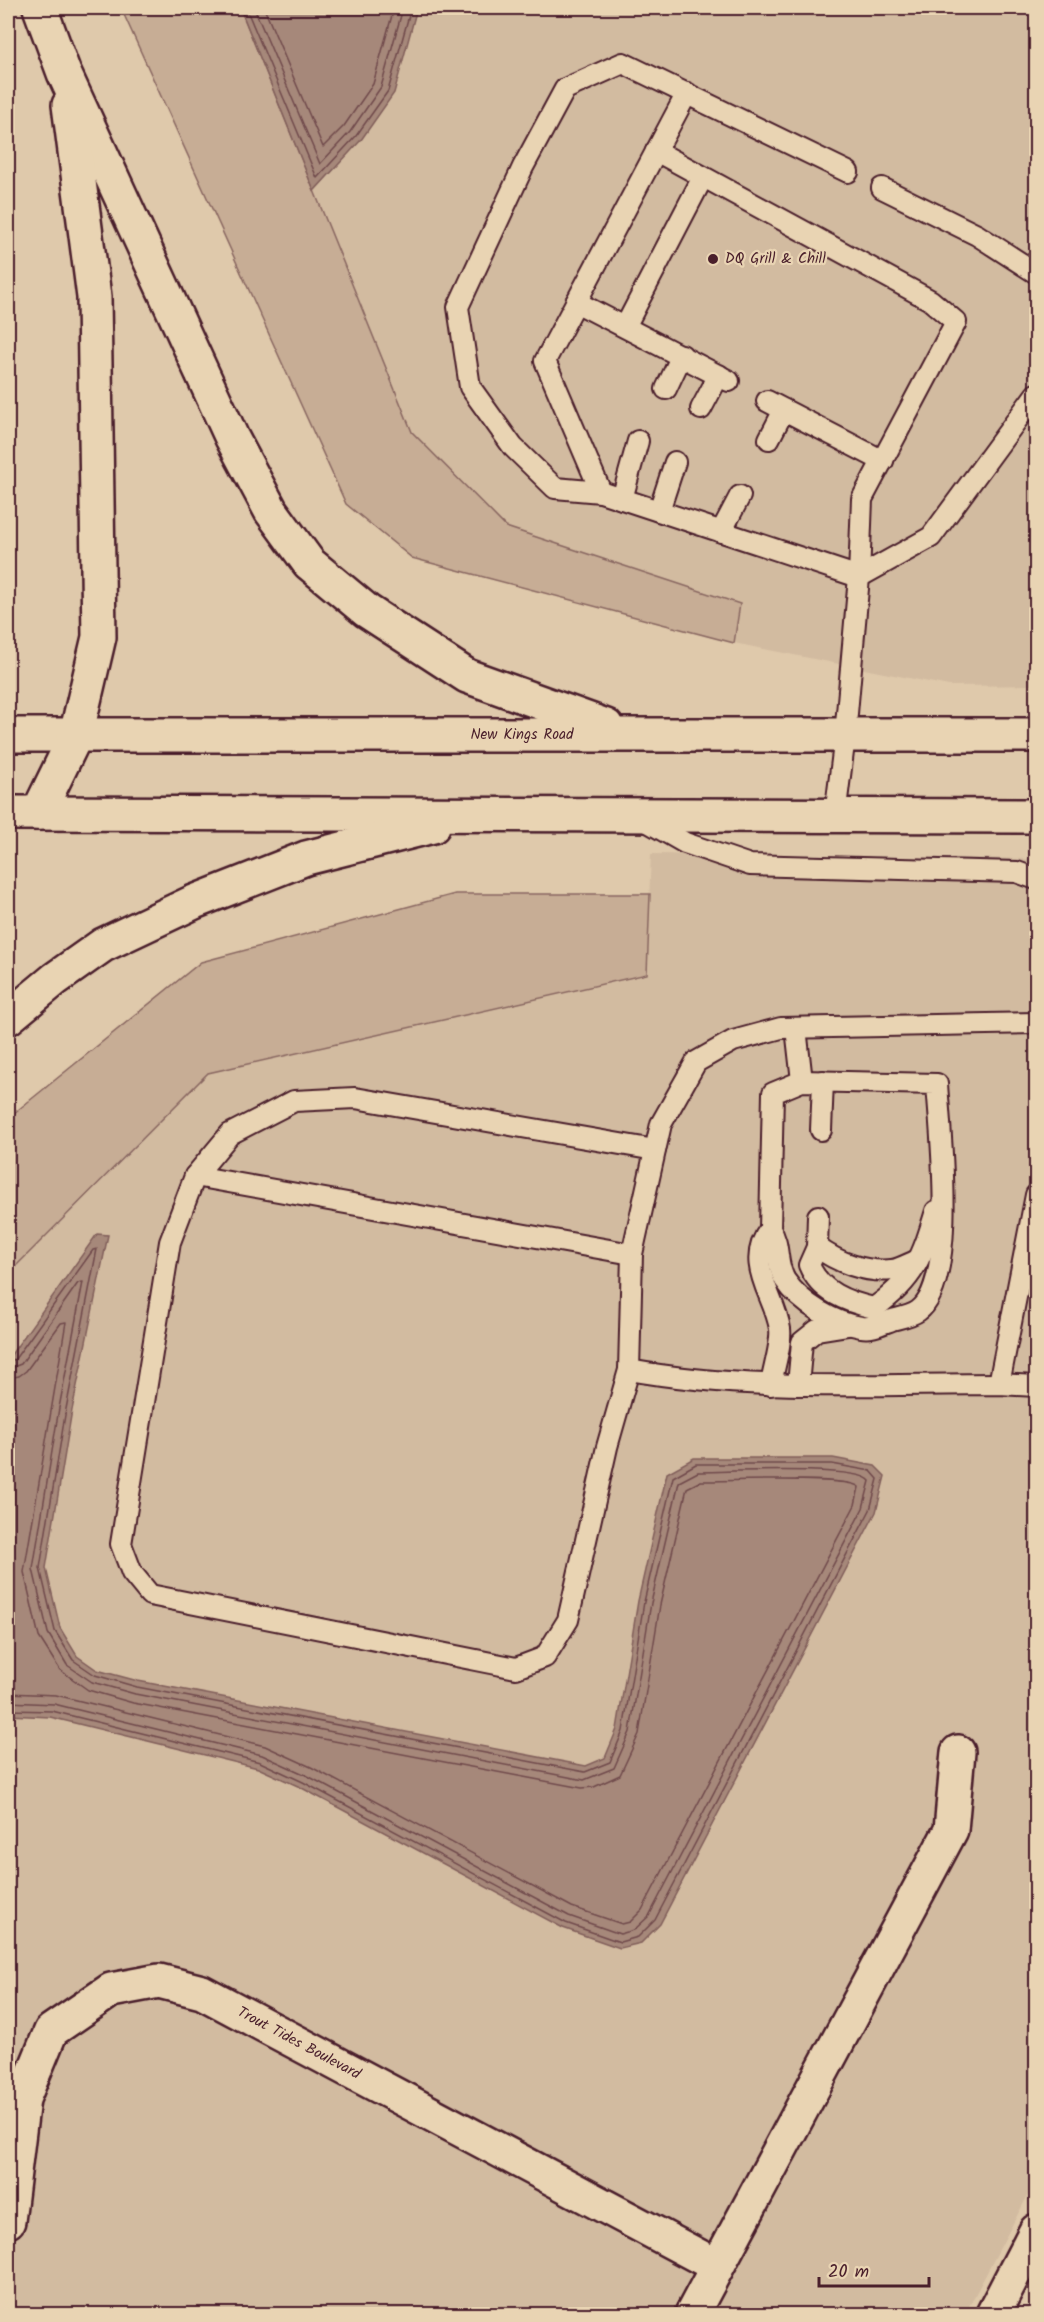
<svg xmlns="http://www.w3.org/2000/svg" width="1044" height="2322" font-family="Kalam,sans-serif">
  <rect width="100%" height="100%" fill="#dfc9ab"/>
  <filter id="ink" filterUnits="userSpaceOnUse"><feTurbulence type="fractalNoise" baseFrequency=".0167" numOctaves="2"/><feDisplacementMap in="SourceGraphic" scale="12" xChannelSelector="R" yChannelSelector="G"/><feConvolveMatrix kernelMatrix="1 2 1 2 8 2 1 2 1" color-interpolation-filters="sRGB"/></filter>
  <g filter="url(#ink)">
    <g fill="#d2bba0">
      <polygon points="417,8 1036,8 1036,685 949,686 734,643 740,604 506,527 412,432 314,191 361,140 394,93"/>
      <polygon points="651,854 1036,859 1036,2180 965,2314 8,2314 8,1274 208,1073 646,974"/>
    </g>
    <g fill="#c7ad95" stroke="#886660" stroke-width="1.5">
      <polygon points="121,8 240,8 412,432 506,527 740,604 734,643 412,558 346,504"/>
      <polygon points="455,894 650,894 647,974 208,1073 8,1274 8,1118 201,962"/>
    </g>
    <g fill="#a6887a" stroke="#815e5a" stroke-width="1.5">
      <polygon points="240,8 417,8 394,93 361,140 314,191"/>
      <polygon points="97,1234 108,1235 72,1410 46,1568 60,1628 77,1656 97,1670 138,1681 586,1766 605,1758 617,1729 638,1601 667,1473 694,1458 833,1458 875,1466 885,1476 876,1512 660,1924 641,1943 620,1948 563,1928 300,1787 258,1768 50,1717 8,1715 8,1359"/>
    </g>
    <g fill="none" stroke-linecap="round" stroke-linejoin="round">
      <g stroke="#6f494b" stroke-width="1.5">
        <polyline points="246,8 317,178 356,136 388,91 411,8"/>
        <polyline points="254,8 320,164 350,132 381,87 403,8"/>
        <polyline points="264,8 323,147 344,126 373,84 394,8"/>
        <polyline points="8,1362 15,1359 93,1250 97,1249 66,1409 40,1568 55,1631 73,1660 95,1675 137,1687 585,1772 610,1762 623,1731 644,1602 673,1477 696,1464 832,1464 871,1471 878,1479 870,1510 655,1920 638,1937 620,1942 566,1923 303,1782 260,1762 52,1711 8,1710"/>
        <path d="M8 1369 21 1364 78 1283 83 1282 59 1408 33 1569 48 1633 67 1665 92 1682 135 1694 584 1780 614 1768 630 1732 651 1603 679 1482 698 1472C724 1472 859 1465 870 1481L863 1508 649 1916 634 1930 620 1934 569 1916 306 1775 262 1755 54 1704 8 1702"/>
        <path d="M8 1378 19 1376 26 1371 61 1323 66 1322 24 1572 39 1637 60 1670 88 1690 133 1703 582 1788 594 1787 620 1775 639 1734 660 1605 687 1488 701 1481C724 1481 850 1476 859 1487L855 1505 642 1910 630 1922 622 1924 572 1907 311 1767 265 1746 56 1695 8 1693"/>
      </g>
      <g stroke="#4a1f2b" stroke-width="24">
        <g id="lane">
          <polyline points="687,93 545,361 601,492 859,577 931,537 1036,394"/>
          <polyline points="656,151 930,300 956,322 862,499 859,577 845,736 835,816"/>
          <polyline points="882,188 977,235 1036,273"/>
          <polyline points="576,302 729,381"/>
          <polyline points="625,327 703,177"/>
          <polyline points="666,389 682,355"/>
          <polyline points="767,401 883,461"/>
          <polyline points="701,409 719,375"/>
          <polyline points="769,439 784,410"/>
          <polyline points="601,492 555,488 513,447 470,387 458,307 523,167 565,89 623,63 848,172"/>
          <polyline points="622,499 638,441"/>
          <polyline points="659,511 675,462"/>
          <polyline points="721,532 740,496"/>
          <polyline points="643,819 685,843 750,865 1017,872 1036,879"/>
          <path d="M1036 1023 781 1028 733 1041 696 1062 661 1124 632 1254 629 1370C751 1392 876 1384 999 1384L1036 1386"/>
          <polyline points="796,1028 802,1081"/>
          <path d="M802 1081 937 1084C940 1130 958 1283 918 1311 911 1316 899 1318 892 1320 881 1324 872 1329 861 1327 834 1323 801 1304 785 1280 775 1263 781 1246 770 1229L773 1093Z"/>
          <polyline points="821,1130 823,1081"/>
          <polyline points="195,1176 632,1254"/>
          <path d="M818 1216 817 1247 809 1265C820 1292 847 1302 874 1308 915 1279 922 1257 936 1211"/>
          <path d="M770 1229C743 1264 775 1295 780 1329 782 1343 773 1370 771 1385"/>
          <path d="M817 1247C837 1262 865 1273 892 1270 900 1269 910 1263 918 1260"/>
          <polyline points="629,1370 607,1447 568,1620 545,1657 516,1668 150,1595 132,1573 121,1544 170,1242 195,1176 230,1134 294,1101 355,1098 655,1150"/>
          <polyline points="999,1384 1036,1195"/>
          <polyline points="798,1385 802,1342 817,1330 848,1325"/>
        </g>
      </g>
      <g stroke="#4a1f2b" stroke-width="38">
        <g id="street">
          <path id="s1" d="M8 2221 23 2099 51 2031 111 1990 159 1981 202 1992 717 2266"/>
          <polyline points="692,2314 951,1830 958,1752"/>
        </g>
      </g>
      <g stroke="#4a1f2b" stroke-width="38">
        <polyline id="secondary" points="993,2314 1036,2231"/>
      </g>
      <g stroke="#4a1f2b" stroke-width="38">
        <g id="highway">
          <polyline points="40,8 64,73 232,438 271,511 309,563 367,611 467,676 606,726"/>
          <path id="s2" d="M8 735H1036"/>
          <polyline points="8,813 1036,816"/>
          <polyline points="38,813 76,735 99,637 94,297 69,105"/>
          <polyline points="8,1018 55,979 103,945 194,902 306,858 433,826"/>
        </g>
      </g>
      <use href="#lane" stroke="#e9d4b3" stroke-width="20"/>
      <use href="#street" stroke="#e9d4b3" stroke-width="33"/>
      <use href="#secondary" stroke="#e9d4b3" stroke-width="33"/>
      <use href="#highway" stroke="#e9d4b3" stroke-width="33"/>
    </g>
  </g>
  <circle fill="#4a1f2b" stroke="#e9d4b3" stroke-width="2" cx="713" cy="259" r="6"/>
  <g text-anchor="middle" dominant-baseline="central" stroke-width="4.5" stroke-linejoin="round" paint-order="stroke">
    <g font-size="15" fill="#4a1f2b" stroke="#e9d4b3" text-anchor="start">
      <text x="725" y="259">DQ Grill &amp; Chill</text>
    </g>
    <g font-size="15" fill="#4a1f2b" stroke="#e9d4b3">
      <text stroke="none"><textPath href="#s2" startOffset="514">New Kings Road</textPath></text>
      <text stroke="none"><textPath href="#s1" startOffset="472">Trout Tides Boulevard</textPath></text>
    </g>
  </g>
  <rect width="1044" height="2322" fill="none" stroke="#e9d4b3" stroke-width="30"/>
  <rect x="15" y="15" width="1014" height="2292" fill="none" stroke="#4a1f2b" stroke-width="2" filter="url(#ink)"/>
  <path d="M819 2277v9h110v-9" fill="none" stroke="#4a1f2b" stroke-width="3"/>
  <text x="828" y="2277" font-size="18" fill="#4a1f2b" stroke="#e9d4b3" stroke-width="4.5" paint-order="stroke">20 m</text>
</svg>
